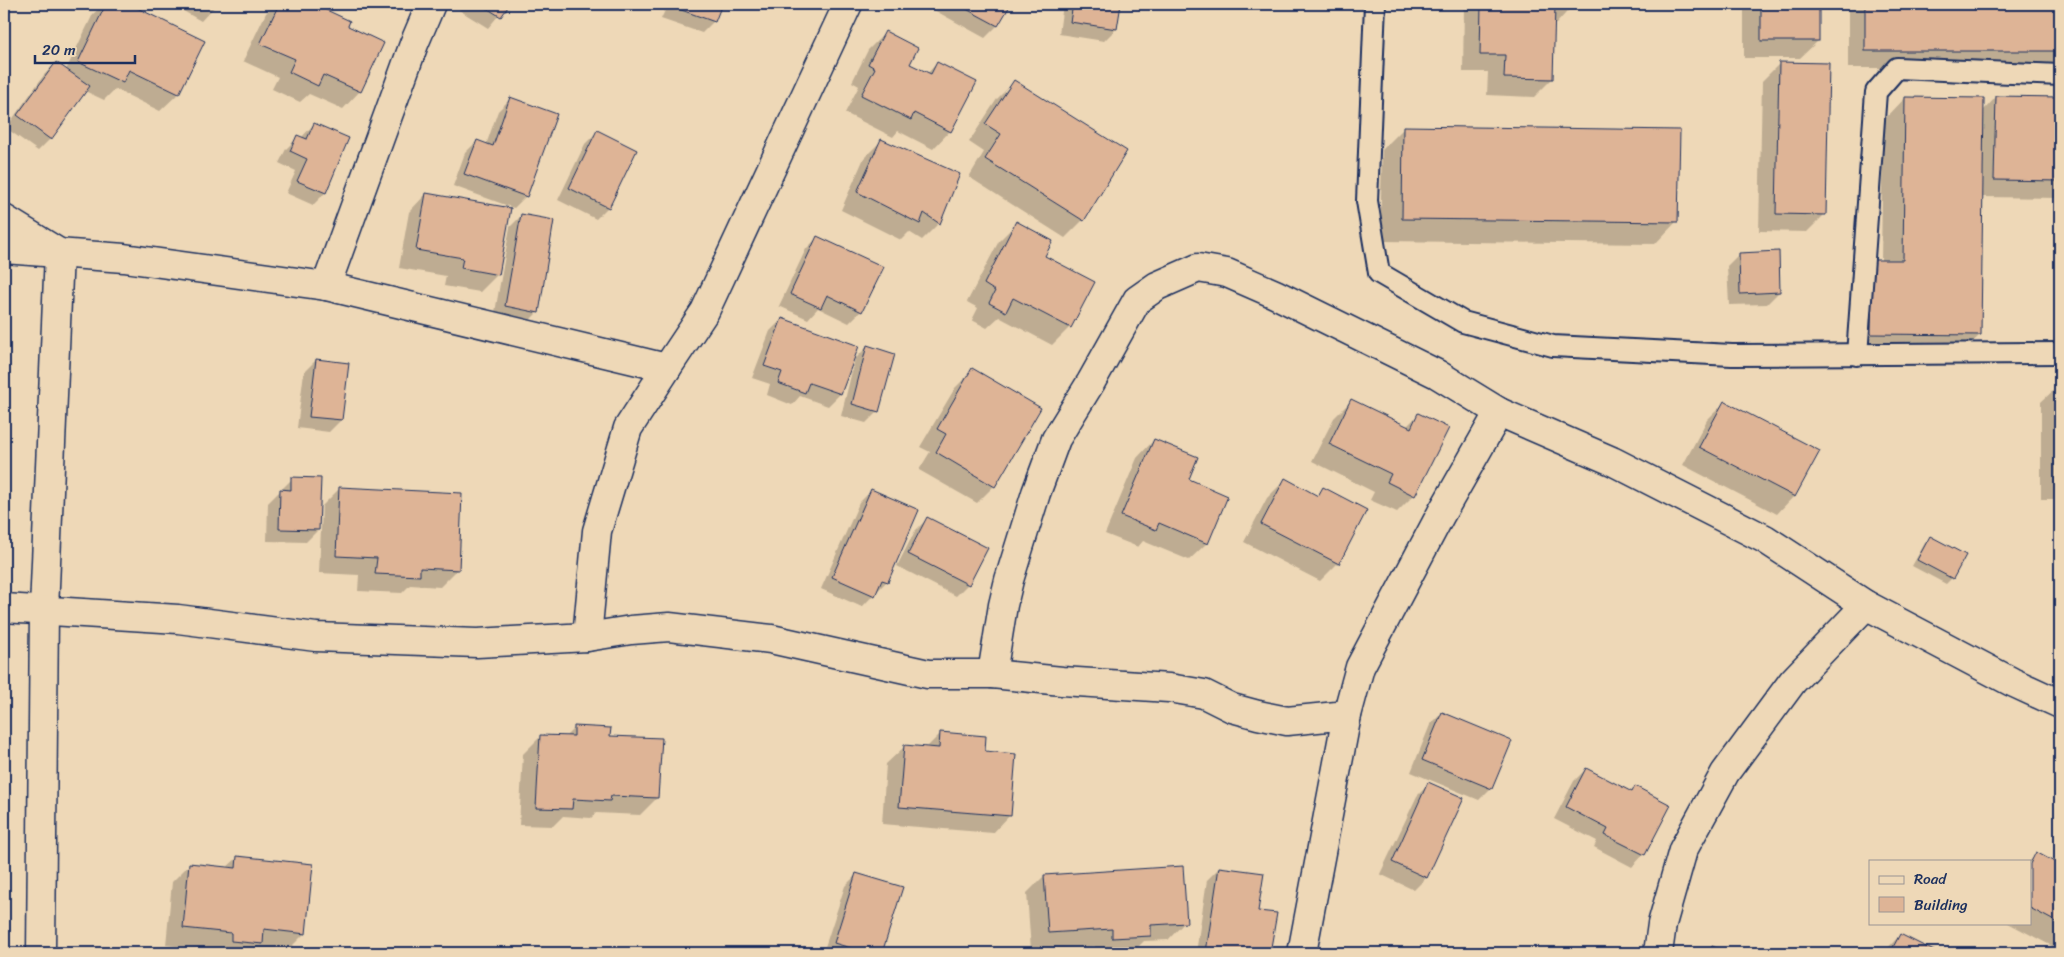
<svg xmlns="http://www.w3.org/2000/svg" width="2064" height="957" font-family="Sriracha,sans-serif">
  <rect width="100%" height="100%" fill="#eed8b7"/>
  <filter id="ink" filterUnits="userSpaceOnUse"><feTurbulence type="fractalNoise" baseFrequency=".02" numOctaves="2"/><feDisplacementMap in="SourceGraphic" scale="10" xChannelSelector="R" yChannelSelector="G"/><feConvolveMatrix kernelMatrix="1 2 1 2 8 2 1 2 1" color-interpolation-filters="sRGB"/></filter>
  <g filter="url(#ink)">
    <g fill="#0003">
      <polygon points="104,4 126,4 203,41 178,94 160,111 115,89 104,100 85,91 50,139 38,151 6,128 44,75 56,63 66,70 93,14"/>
      <polygon points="171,4 217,4 201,21"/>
      <polygon points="275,4 311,4 308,6 346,27 360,91 343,109 309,94 300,102 272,89 278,77 243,61 266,13"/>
      <polygon points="462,4 508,4 488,28 459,10"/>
      <polygon points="668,4 720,4 714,21 702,33 661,19"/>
      <polygon points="923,4 1009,4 997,26 985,38"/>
      <polygon points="1063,4 1131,4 1129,6 1120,4 1116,29 1104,41 1059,34"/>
      <polygon points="1464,4 1574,4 1556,24 1553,24 1552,79 1534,97 1487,95 1488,72 1463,72"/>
      <polygon points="1744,4 1818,4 1818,41 1800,58 1744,58"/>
      <polygon points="1851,4 2060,4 2060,68 1848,68 1848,6"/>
      <polygon points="885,33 908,65 927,74 937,63 950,131 933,149 898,131 893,137 845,113 859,86 852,82 868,50"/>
      <polygon points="1779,64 1825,214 1807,232 1759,231 1762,81"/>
      <polygon points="1014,82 1126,152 1083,220 1065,238 969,177 984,152 969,142 997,99"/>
      <polygon points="1996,97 2060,98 2060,196 2058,198 1982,197 1980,335 1957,357 1849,356 1850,283 1872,261 1881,261 1883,121 1905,98 1983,111"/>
      <polygon points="510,99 526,196 514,208 453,186 465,153 477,141 486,145 498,111"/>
      <polygon points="314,124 325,193 313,205 286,193 296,171 279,163 286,149 298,137 301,138"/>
      <polygon points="1404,128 1677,221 1655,244 1380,241 1382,150"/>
      <polygon points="597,132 608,207 596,219 558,200 585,144"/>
      <polygon points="882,140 939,223 922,240 909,232 901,240 841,210 864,158"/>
      <polygon points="426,194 498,274 480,292 444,286 446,276 399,268 409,212"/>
      <polygon points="522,215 538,312 526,324 494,318 510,227"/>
      <polygon points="1017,223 1043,257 1070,327 1052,345 999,317 987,328 972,320 978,308 967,302 999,241"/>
      <polygon points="818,237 861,311 849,323 818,308 808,319 779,306 806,249"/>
      <polygon points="1739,254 1779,292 1767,304 1729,305 1727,266"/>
      <polygon points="782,319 857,347 840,394 828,406 800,396 792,405 767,395 770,384 752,378 770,331"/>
      <polygon points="867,347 878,411 866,423 841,416 855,359"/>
      <polygon points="316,360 341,420 329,432 297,428 304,372"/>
      <polygon points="973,370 994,486 977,503 919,470 930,452 920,447 955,388"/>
      <polygon points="2059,385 2060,499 2041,499 2041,402"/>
      <polygon points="1352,400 1406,427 1418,415 1414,495 1397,512 1370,500 1374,492 1312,461 1334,418"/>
      <polygon points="1724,403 1794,496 1777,514 1683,465 1707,420"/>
      <polygon points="1154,440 1187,480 1207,543 1189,560 1143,541 1138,547 1105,534 1137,458"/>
      <polygon points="292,479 318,530 306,542 267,541 268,503"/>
      <polygon points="1285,480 1316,496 1323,489 1338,563 1320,581 1244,542 1267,498"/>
      <polygon points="340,488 458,569 440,587 410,585 402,593 358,591 359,575 319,573 322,506"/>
      <polygon points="871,491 887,581 862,607 821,589 859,503"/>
      <polygon points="927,519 986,549 968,584 956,596 897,566 915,531"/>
      <polygon points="1931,537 1952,578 1946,584 1912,566 1925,543"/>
      <polygon points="1442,713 1491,788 1479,800 1411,772 1430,725"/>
      <polygon points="575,727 609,737 657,798 640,815 596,813 591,818 563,816 553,826 519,825 523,754 541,736 565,737"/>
      <polygon points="941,733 984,752 1010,815 993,833 882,824 886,764 904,747 926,748"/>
      <polygon points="1586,769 1631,793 1636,788 1670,806 1644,854 1632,867 1594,847 1597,841 1554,819 1574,781"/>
      <polygon points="1429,784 1462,799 1426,878 1414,890 1380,874 1417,796"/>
      <polygon points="2060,847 2060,953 2048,953 2052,946 2008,923 2030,923 2030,861 2036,854 2052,862"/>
      <polygon points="237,858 305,933 287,951 257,948 252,953 214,953 214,950 166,945 172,882 190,864 226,868"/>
      <polygon points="1219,868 1257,912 1275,914 1269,953 1196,953 1207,880"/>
      <polygon points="857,874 901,888 881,953 823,953 845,886"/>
      <polygon points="1044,876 1185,922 1168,940 1144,941 1132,953 1095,953 1095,946 1031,950 1027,893"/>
      <polygon points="1900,935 1935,953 1883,953"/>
    </g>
    <g fill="#deb496" stroke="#1b2f5e">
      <polygon points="106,4 129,4 205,41 179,94 129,70 123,83 78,62"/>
      <polygon points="279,4 306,4 317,9 318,6 350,21 348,26 384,43 361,92 323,75 318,86 289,72 295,59 260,44"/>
      <polygon points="480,4 510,4 501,17"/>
      <polygon points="674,4 722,4 715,22 673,7"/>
      <polygon points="957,4 1011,4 998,26"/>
      <polygon points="1073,4 1121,4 1117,29 1070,22"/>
      <polygon points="1481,4 1575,4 1575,6 1555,6 1553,79 1504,78 1505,55 1480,55"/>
      <rect x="1761" y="4" width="58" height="37"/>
      <rect x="1865" y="4" width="195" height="47"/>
      <polygon points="885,31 918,48 910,64 931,74 937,62 977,82 951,132 914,113 911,120 861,95 875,68 868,64"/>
      <polygon points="56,62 90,86 51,140 17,115"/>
      <polygon points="1779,62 1829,63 1826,215 1776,214"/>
      <polygon points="1014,80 1127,151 1084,221 985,159 1001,134 985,124"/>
      <polygon points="1996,96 2060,97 2060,181 1994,180"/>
      <polygon points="510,97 557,114 527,197 464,174 477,140 493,146"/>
      <polygon points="1905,97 1984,98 1981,335 1871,334 1872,260 1903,260"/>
      <polygon points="314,123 349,138 326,193 297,181 307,159 290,151 297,135 307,139"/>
      <polygon points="1403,126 1680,130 1678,222 1402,219"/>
      <polygon points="597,130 637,150 609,208 569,188"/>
      <polygon points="881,139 960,174 940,224 924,213 920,224 857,192"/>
      <polygon points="426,193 511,208 499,275 461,268 463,258 416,250"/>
      <polygon points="521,214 554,220 539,313 505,306"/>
      <polygon points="1016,221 1053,241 1045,256 1095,282 1071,328 1013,298 1006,312 989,303 995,291 984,284"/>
      <polygon points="817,236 884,267 862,312 827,295 821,308 790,294"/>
      <polygon points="1779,251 1780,292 1740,294 1739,253"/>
      <polygon points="782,318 859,346 841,394 809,383 805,393 778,383 782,372 764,366"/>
      <polygon points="867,345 895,354 879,412 852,404"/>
      <polygon points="316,359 349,363 342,420 309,417"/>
      <polygon points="972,368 1041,408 995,487 936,452 946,434 937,429"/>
      <rect x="2058" y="383" width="2" height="99"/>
      <polygon points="1351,399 1411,428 1418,413 1449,428 1415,496 1387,482 1391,474 1329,444"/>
      <polygon points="1724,401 1820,451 1795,497 1699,447"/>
      <polygon points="1154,439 1198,457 1189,479 1228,496 1208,544 1159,523 1156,530 1121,516"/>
      <polygon points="291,477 321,478 319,530 279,529 280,489 291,490"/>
      <polygon points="1285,478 1318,496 1323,487 1367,510 1339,564 1261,524"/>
      <polygon points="339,487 462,493 459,570 420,568 420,576 375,574 377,558 336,556"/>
      <polygon points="871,489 919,510 888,582 882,580 875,596 832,577"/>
      <polygon points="927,517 988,548 969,585 908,554"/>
      <polygon points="1930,536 1966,555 1953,579 1917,560"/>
      <polygon points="1442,712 1512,741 1492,789 1422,760"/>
      <polygon points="574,726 611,728 610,736 662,738 658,798 611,796 610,801 573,799 572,809 536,808 540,735 574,736"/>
      <polygon points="940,732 986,736 985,751 1016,754 1011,816 899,807 904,745 939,748"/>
      <polygon points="1586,768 1632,792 1635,786 1671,805 1645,855 1605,835 1608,829 1566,807"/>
      <polygon points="1428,782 1464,798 1427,878 1392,862"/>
      <polygon points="2036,852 2058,864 2060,860 2060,924 2030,908 2030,864"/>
      <polygon points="237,856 313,864 306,934 264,929 263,944 231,941 231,933 183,928 189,863 236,868"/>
      <polygon points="1183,866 1187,923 1151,925 1151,936 1112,938 1112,929 1048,933 1044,875"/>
      <polygon points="1219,867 1264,873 1258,911 1277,913 1270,953 1206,952"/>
      <polygon points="856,873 903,887 882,953 867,953 834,943"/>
      <polygon points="1900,934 1938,953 1890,953"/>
      <polygon points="1712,946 1729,953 1709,953"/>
    </g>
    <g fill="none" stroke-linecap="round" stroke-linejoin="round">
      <g stroke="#1b2f5e" stroke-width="24">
        <g id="lane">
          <polyline points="1375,4 1367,201 1379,273 1463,322 1553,346 1732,355 2060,353"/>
          <polyline points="1857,355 1876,92 1897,68 2060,75"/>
        </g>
      </g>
      <g stroke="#1b2f5e" stroke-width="31">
        <g id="street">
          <polyline points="4,219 59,253 44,610 41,953"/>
          <polyline points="4,249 124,258 326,286 667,368 628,428 597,531 587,637"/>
          <polyline points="326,286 414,44 431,4"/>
          <polyline points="667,368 705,311 848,4"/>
          <polyline points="1499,412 1612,461 1765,539 1866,605 2012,682 2060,704"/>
          <polyline points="4,608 178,619 316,637 477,643 587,637 631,630 669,627 771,639 928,674 992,674 1062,681 1169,688 1204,694 1232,708 1258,715 1287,721 1347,715 1302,953"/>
          <polyline points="992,674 1003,605 1009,580 1036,493 1056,439 1091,382 1137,300 1157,286 1198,268 1227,273 1275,294 1437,374 1499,412 1441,514 1360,667 1347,715"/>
          <polyline points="1658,953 1662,924 1683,850 1725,773 1793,681 1866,605"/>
        </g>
      </g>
      <use href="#lane" stroke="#eed8b7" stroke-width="20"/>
      <use href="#street" stroke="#eed8b7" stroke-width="28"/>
    </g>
  </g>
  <rect width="2064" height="957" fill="none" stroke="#eed8b7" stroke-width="20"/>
  <rect x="10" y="10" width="2044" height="937" fill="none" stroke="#1b2f5e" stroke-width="2" filter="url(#ink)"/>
  <rect x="1869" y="860" width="162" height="65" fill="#eed8b7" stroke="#9a9493"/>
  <rect x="1879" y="876" width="25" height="8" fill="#eed8b7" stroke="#9a9493"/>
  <text x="1914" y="884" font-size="15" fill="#1b2f5e">Road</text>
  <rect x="1879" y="897" width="25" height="15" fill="#deb496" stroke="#9a9493"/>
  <text x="1914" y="910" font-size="15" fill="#1b2f5e">Building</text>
  <path d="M35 55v8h100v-8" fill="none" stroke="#1b2f5e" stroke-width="2.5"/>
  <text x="42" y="55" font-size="15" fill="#1b2f5e" stroke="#eed8b7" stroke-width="4" paint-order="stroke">20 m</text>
</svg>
